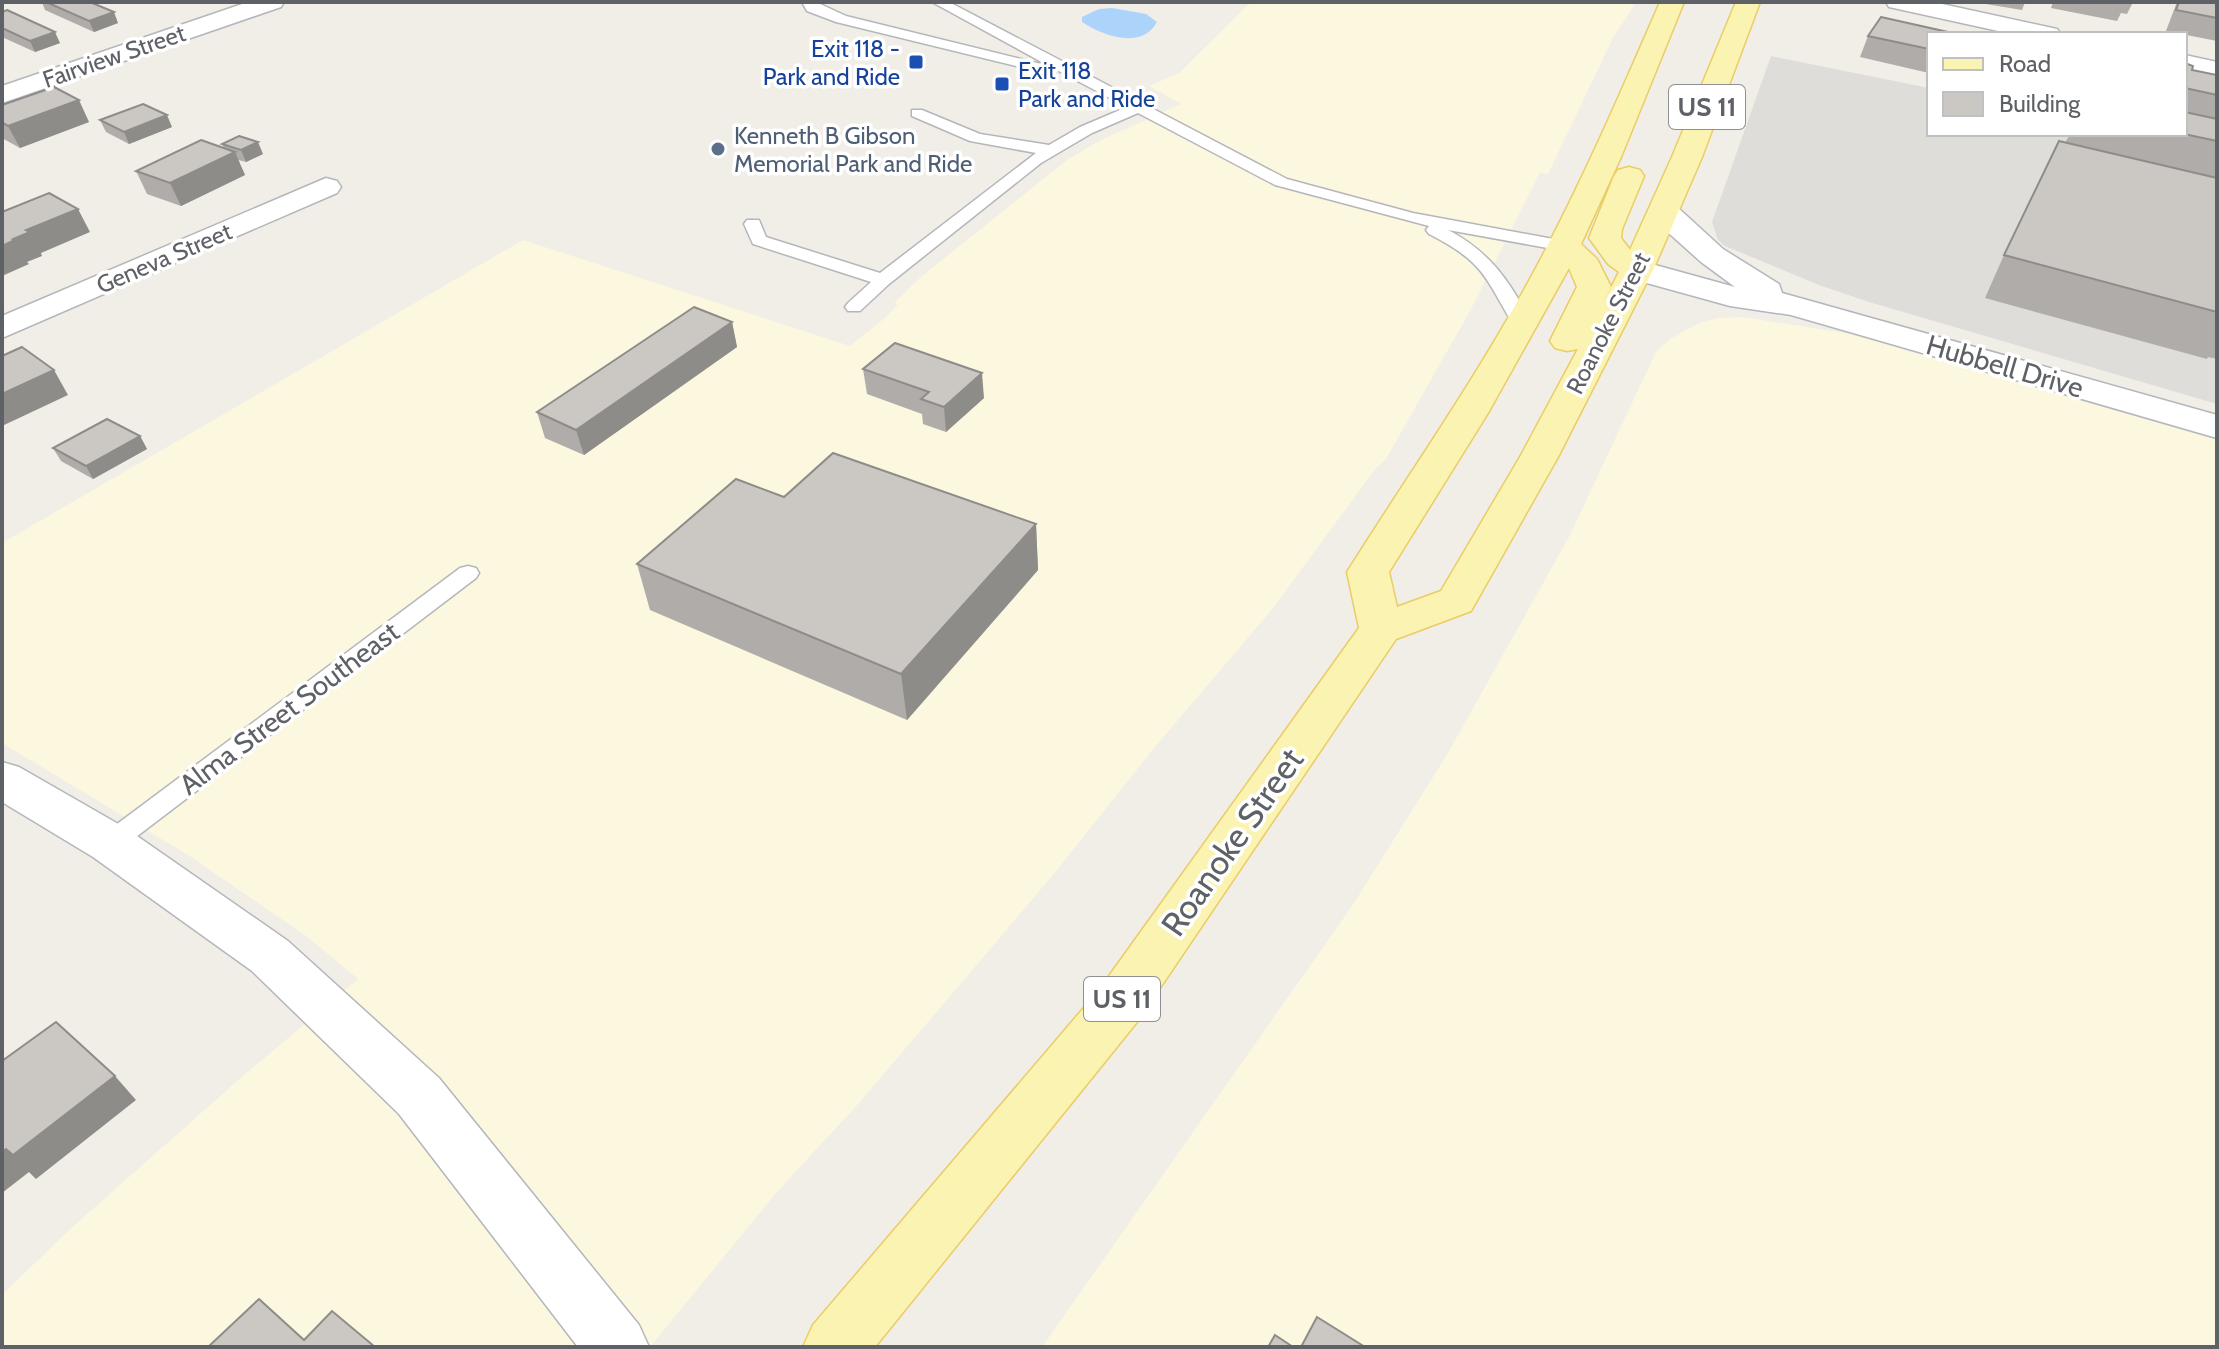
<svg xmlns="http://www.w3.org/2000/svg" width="2219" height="1349" font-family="Cabin,sans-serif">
  <rect width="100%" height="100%" fill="#f0eee7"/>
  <g fill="#fcf7df">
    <polygon points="1251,2 1636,2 1613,38 1548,174 1540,173 1470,311 1386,459 1376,468 1273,608 1150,753 1053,875 860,1102 776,1193 650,1347 2,1347 2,1295 68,1231 236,1082 358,979 305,935 188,855 2,743 2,543 523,240 850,346 886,317 898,304 894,303 922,276 1067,160 1101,140 1181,104 1149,86 1179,73"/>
    <polygon points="1743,317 1850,334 2217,440 2217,1347 1042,1347 1352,906 1445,758 1569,537 1656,352 1670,339 1699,323 1718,318"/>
  </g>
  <polygon fill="#dfddd9" points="1771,56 1929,88 1929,134 2125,134 2217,155 2217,404 1869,302 1819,285 1725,246 1718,240 1712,222"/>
  <path fill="#acd4fb" d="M1112 8 1146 14 1157 22C1142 50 1103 36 1082 22V17L1099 9Z"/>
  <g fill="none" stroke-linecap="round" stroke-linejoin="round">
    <g stroke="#b4b6bb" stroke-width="3">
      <g id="service">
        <path d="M802 2H816L846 16 1049 66 932 2H949L1287 179 1413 213 1564 241 1573 246 1564 251 1448 230C1489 251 1511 282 1531 323L1522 329 1515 327C1484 277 1486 263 1429 234L1426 230 1429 226 1275 185 1138 113 1092 133 1041 163 889 284 860 311H848L845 307 848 303 871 282 753 244 744 224 747 220H759L766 237 880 273 1036 153 970 141 912 116V110H922L980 134 1049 145 1080 127 1127 107 1051 67 1050 72 1045 73 836 22 807 11Z"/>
        <polygon points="468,566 476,568 479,573 476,578 119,850 110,853 101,850 97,843 101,836 460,568"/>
      </g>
    </g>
    <g stroke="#b4b6bb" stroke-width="3">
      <g id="minor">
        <polygon points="248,2 284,2 281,7 2,103 2,86"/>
        <polygon points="1886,2 1933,2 2057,29 2061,34 2012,34 1889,7"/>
        <polygon points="2185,55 2217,62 2217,78 2185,71"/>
        <polygon points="326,178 337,181 341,187 337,193 2,338 2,316"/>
        <polygon points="1664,203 1675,205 1723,249 1779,284 1782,293 2217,415 2217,438 1791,315 1730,306 1625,277 1621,270 1625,263 1637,260 1735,287 1701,262 1653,219 1649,212 1653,205"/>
        <polygon points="2,762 19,767 127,829 288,941 439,1078 639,1325 649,1347 578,1347 399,1114 252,971 93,857 2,802"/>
      </g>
    </g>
    <g stroke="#ebcc65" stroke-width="3">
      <path id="primary" d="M1660 2H1684L1621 157 1581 244 1597 259 1611 287 1601 307 1619 272 1608 264 1589 238 1614 176 1618 170 1629 167 1640 170 1644 176 1622 229 1621 238 1630 250 1672 157 1736 2H1760L1702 157 1653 270 1558 457 1471 611 1396 639 1137 1022 875 1347H803L813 1325 1099 990 1359 628 1347 572C1407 477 1471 386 1525 288 1576 196 1618 99 1660 2ZM1569 268 1577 287 1550 341 1555 348 1567 351 1578 349 1520 457 1441 591 1397 607 1389 572 1488 413Z"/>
    </g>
    <use href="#service" fill="#fff" fill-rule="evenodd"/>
    <use href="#minor" fill="#fff" fill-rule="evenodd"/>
    <use href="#primary" fill="#fbf3b1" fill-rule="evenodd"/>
  </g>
  <g fill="#afaca9">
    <polygon points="42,2 90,2 118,23 94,32 45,10"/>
    <polygon points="1974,2 2025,2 2022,10"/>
    <polygon points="2053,2 2133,2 2127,14 2121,13 2117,21 2051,8"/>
    <polygon points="2177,2 2217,2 2217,41 2166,31"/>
    <polygon points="2,12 60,43 35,52 2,37"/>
    <polygon points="1929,34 1929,73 1860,57 1868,36"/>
    <polygon points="2185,63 2192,70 2217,75 2217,359 2208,357 2207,359 1985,298 2004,255 2070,134 2185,134"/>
    <polygon points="2,105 89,122 20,148 2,138"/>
    <polygon points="100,120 172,127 129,144 106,132"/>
    <polygon points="222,144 263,154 246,162 238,160 245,175 181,206 147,194 136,171 224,148"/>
    <polygon points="732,322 737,347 584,455 545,438 537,412"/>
    <polygon points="863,369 984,398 946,432 923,424 922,414 867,394"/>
    <polygon points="140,436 147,449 93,479 61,461 53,448"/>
    <polygon points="784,497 1036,524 1038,570 907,720 650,610 637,564"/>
  </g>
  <g fill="#8e8c89">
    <polygon points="114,12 118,23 94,32 89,21"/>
    <polygon points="55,32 60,43 35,52 30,41"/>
    <polygon points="79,100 89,122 20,148 8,126"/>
    <polygon points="167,115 172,127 129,144 124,132"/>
    <polygon points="258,142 263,154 246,162 241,150"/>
    <polygon points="235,152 245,175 181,206 170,183"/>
    <polygon points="78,209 90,232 41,253 42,256 27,262 29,264 2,276 2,246 26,230"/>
    <polygon points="732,322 737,347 584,455 576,430"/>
    <polygon points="54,370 68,395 2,426 2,394"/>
    <polygon points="982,373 984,398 946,432 944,407"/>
    <polygon points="140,436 147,449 93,479 86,466"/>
    <polygon points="1036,524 1038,570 907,720 901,674"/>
    <polygon points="115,1076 136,1100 36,1179 29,1172 2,1193 2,1152"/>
  </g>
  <g fill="#cbc8c4" stroke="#8e8c89" stroke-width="2">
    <polygon points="46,2 90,2 114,12 89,21"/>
    <polygon points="2179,2 2217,2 2217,18 2176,10"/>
    <polygon points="7,10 55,32 30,41 2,28 2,12"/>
    <polygon points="1881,17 1957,34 1929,34 1929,49 1868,36"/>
    <polygon points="2185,63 2193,66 2192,70 2217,75 2217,95 2185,88"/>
    <polygon points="54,87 79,100 8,126 2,122 2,105"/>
    <polygon points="143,104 167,115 124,132 100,120"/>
    <polygon points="2185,112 2217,119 2217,141 2184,134"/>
    <polygon points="239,136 258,142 241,150 222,144"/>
    <polygon points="201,140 235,152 170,183 136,171"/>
    <polygon points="2059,141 2217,178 2217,312 2004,255"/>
    <polygon points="49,193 78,209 26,230 30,232 13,239 15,240 2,246 2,212"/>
    <polygon points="694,307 732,322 576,430 537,412"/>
    <polygon points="895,343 982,373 944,407 921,399 929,392 863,369"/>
    <polygon points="22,347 54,370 2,394 2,356"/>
    <polygon points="107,419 140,436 86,466 53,448"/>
    <polygon points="833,453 1036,524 901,674 637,564 736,479 784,497"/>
    <polygon points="56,1022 115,1076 13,1155 6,1149 2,1152 2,1061"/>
    <polygon points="259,1299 304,1340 332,1311 375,1347 208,1347"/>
    <polygon points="1317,1317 1365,1347 1301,1347"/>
    <polygon points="1275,1335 1293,1347 1268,1347"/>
  </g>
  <g fill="#1a4fb4" stroke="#fff" stroke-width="3">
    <rect x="908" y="54" width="16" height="16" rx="4"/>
    <rect x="994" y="76" width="16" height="16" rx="4"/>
  </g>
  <circle fill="#5c6f8a" stroke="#fff" stroke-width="3" cx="718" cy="149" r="8"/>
  <g text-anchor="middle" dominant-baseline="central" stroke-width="7" stroke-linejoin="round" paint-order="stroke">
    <g font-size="24" fill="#164399" stroke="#fff" text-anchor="end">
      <text x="900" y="48">Exit 118 -<tspan x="900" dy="28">Park and Ride</tspan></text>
      <text x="1018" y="70" text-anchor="start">Exit 118<tspan x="1018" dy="28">Park and Ride</tspan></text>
    </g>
    <g font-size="24" fill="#5e6166" stroke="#fff">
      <text transform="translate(114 56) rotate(-19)">Fairview Street</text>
      <text transform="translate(164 258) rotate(-23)">Geneva Street</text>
      <text transform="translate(1608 323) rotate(-63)">Roanoke Street</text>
    </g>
    <g font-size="24" fill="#4e5e75" stroke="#fff" text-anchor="start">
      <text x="734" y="135">Kenneth B Gibson<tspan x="734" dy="28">Memorial Park and Ride</tspan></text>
    </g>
    <g fill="#fff" stroke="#8e9094" stroke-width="2">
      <rect x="1669" y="85" width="76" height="44" rx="6"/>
      <rect x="1084" y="977" width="76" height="44" rx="6"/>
    </g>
    <g font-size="26" font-weight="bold" fill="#5e6166">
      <text x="1707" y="107">US 11</text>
      <text x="1122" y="999">US 11</text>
    </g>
    <g font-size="28" fill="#5e6166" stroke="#fff">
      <text transform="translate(2005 366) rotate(16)">Hubbell Drive</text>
      <text transform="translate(289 708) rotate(-37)">Alma Street Southeast</text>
    </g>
    <g font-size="34" fill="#5e6166" stroke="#fff">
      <text transform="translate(1232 842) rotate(-55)">Roanoke Street</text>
    </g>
  </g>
  <rect width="2219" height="1349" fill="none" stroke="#5e6166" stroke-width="8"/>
  <rect x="1927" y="32" width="260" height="104" fill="#ffffff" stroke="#bfc0c2" stroke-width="2"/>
  <rect x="1943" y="58" width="40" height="12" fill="#fbf3b1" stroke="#bfc0c2" stroke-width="2"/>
  <text x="1999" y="72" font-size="24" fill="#5e6166">Road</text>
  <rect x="1943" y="92" width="40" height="24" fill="#cbc8c4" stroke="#bfc0c2" stroke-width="2"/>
  <text x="1999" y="112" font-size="24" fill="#5e6166">Building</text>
</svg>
